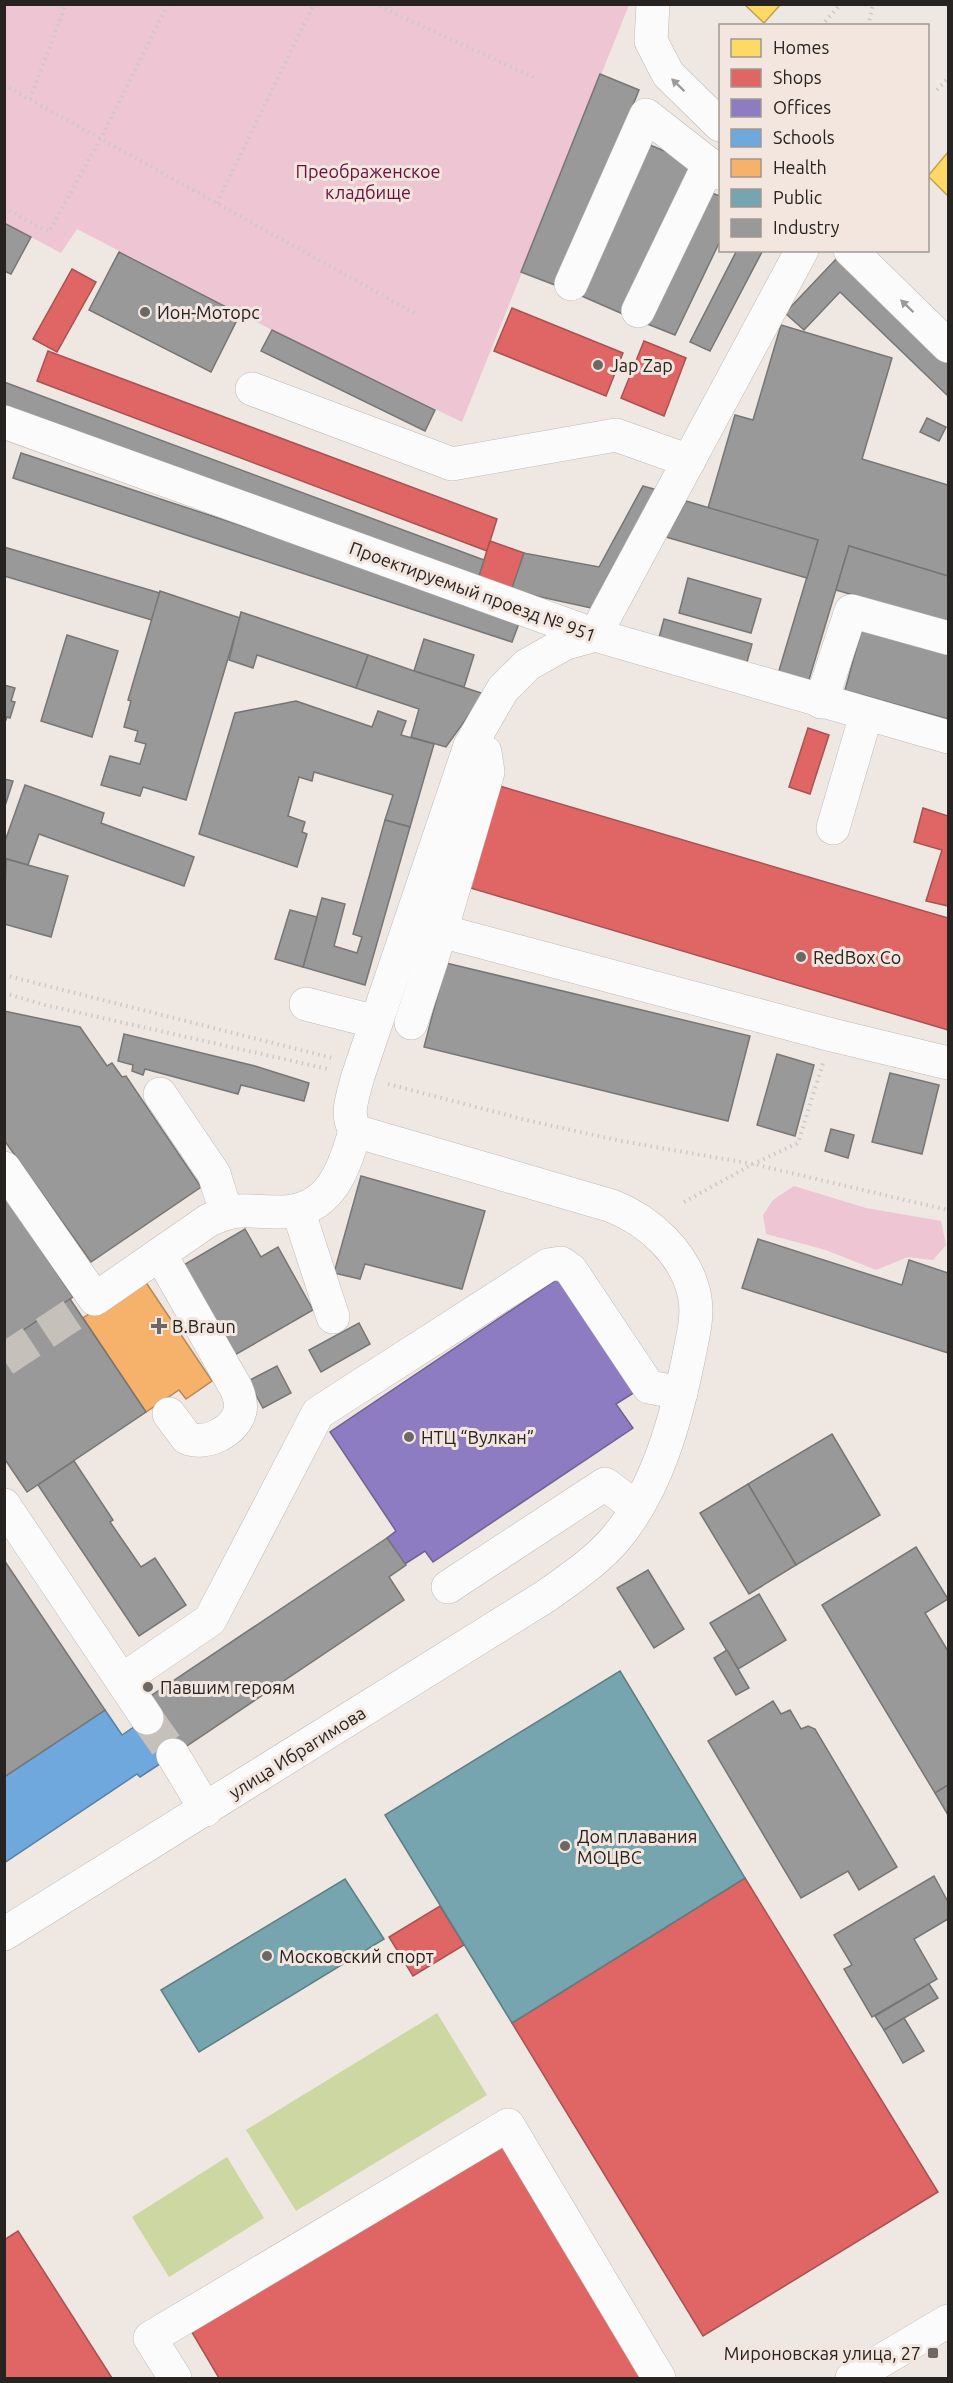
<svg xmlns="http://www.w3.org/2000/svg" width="953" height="2383" font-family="Ubuntu,sans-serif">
  <rect width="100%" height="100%" fill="#eee7e2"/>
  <g fill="#eec5d2">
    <polygon points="4,5 629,5 462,422 272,330 77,229 61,253 5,223"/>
    <polygon points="794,1186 866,1208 941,1221 946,1245 933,1260 908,1257 876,1270 826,1250 766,1234 763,1215 773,1200"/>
  </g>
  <g fill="#cdd7a1">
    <polygon points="437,2013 487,2095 296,2211 246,2130"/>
    <polygon points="227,2157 264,2218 169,2277 132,2217"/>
  </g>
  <g fill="#ffd966" stroke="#bea251" stroke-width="1.5">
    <polygon points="744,4 781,4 764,23"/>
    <polygon points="948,152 948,196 928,176"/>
  </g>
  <g fill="#e06666" stroke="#a85251" stroke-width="1.5">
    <polygon points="72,269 96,282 57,352 33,339"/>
    <polygon points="512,308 623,353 606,396 494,351"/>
    <polygon points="644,341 686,358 664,416 621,398"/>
    <polygon points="48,351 497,519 487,551 37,381"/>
    <polygon points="490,541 524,553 511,593 477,582"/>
    <polygon points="808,728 829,735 810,794 789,787"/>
    <polygon points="493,784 948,918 948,1030 464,886"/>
    <polygon points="923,808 948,816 948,906 926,901 942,850 914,842"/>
    <polygon points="745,1878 938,2192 703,2336 512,2023"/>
    <polygon points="440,1906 464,1945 413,1976 389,1937"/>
    <polygon points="498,2140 643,2378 219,2378 190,2329"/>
    <polygon points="18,2231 112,2378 4,2378 4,2240"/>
  </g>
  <polygon fill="#8e7cc3" stroke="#6f6192" stroke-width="1.5" points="559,1278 635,1392 616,1404 633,1428 433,1562 425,1551 405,1564 387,1538 396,1531 330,1432"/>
  <polygon fill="#6fa8dc" stroke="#5980a4" stroke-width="1.5" points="105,1710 122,1735 141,1722 166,1760 140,1777 137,1774 4,1863 4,1777"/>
  <polygon fill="#f6b26b" stroke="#b88754" stroke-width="1.5" points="143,1278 212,1381 186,1399 179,1390 146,1412 83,1318"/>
  <g fill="#76a5af" stroke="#5e7e84" stroke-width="1.5">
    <polygon points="620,1671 745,1878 512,2023 385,1815"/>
    <polygon points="345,1879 384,1939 199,2052 161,1990"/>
  </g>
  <g fill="#999" stroke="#777675" stroke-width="1.5">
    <polygon points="600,74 639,90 560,287 521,272"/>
    <polygon points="645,143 696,164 625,315 575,293"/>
    <polygon points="709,192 720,196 720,241 675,335 645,323"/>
    <polygon points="4,223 31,237 11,274 4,271"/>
    <polygon points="737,250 763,250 710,351 690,342"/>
    <polygon points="119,252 240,314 211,372 89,310"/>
    <polygon points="838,257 948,362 948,396 840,292 804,330 785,313"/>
    <polygon points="781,325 892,358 862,459 948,485 948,576 849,546 808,683 778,674 818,540 708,508 735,415 753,420"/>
    <polygon points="272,330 435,410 425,431 261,351"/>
    <polygon points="4,382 484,560 477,582 4,411"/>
    <polygon points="927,418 946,427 939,441 920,432"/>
    <polygon points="21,453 521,618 512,642 13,478"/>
    <polygon points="643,486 661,491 600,610 532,595 512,588 524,553 599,567"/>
    <polygon points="686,501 818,540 807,578 666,537"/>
    <polygon points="849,546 948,576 948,623 836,590"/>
    <polygon points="4,547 160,593 152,620 4,576"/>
    <polygon points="688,578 761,599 751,633 679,613"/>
    <polygon points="160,591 240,618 186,800 143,787 140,796 101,785 110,756 140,764 146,744 135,741 138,731 124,727 131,701 128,700"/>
    <polygon points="241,612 368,655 356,688 257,655 253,668 229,660"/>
    <polygon points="664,619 752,644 745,669 657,645"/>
    <polygon points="863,625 948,649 948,719 845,690"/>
    <polygon points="67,635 118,651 92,737 41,721"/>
    <polygon points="424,639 474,655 464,687 414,671"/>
    <polygon points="368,655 414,671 484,694 446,747 411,737 419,709 356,688"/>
    <polygon points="4,685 15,688 11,701 15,702 10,718 7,717 4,725"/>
    <polygon points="296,701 372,727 378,711 406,721 401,735 434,744 410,827 385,820 393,795 314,772 312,781 299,777 288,816 305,822 302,832 307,834 297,867 199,834 235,713"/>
    <polygon points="4,779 13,781 5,806 4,806"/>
    <polygon points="25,785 104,813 101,823 194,857 184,886 39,834 28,865 4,858 4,844"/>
    <polygon points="385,820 410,827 365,985 303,967 322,898 345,904 334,946 357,953 362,937 353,934"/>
    <polygon points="6,859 68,876 51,937 4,924"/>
    <polygon points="290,910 317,917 303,967 275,959"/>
    <polygon points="446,963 750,1036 728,1121 424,1047"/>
    <polygon points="4,1011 80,1027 107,1066 112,1063 122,1077 126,1076 201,1187 91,1262 4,1140"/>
    <polygon points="124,1034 255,1066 309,1083 304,1101 241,1085 238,1094 145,1069 143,1075 132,1071 133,1065 118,1061"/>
    <polygon points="777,1054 814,1065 795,1136 757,1125"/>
    <polygon points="890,1073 939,1085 922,1154 872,1142"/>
    <polygon points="831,1129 854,1135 848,1158 825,1151"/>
    <polygon points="361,1176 485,1211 462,1289 365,1264 360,1279 334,1273"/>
    <polygon points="4,1195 73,1297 4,1343"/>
    <polygon points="245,1229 261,1257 278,1247 313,1310 233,1356 182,1266"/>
    <polygon points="758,1239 902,1285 909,1260 948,1273 948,1353 742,1288"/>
    <polygon points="70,1299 146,1412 27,1492 4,1458 4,1343"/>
    <polygon points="359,1323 370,1344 321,1372 309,1350"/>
    <polygon points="277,1366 291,1393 263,1408 248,1381"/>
    <polygon points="832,1434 880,1515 796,1565 748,1484"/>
    <polygon points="74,1461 113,1520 110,1522 141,1567 155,1558 186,1605 139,1636 38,1485"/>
    <polygon points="748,1484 796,1565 749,1594 700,1513"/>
    <polygon points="387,1538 406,1565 389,1577 404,1600 166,1760 141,1722 149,1697"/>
    <polygon points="916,1547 948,1599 925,1613 948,1651 948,1785 935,1793 822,1605"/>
    <polygon points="4,1560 105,1710 4,1777"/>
    <polygon points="648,1570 684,1629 654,1648 617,1588"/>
    <polygon points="759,1594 786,1640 738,1669 710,1623"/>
    <polygon points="727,1650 749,1688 736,1695 714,1658"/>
    <polygon points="773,1701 781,1714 790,1710 801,1729 808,1726 815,1729 897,1867 859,1890 848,1871 801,1898 708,1741"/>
    <polygon points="948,1785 948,1815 935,1793"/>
    <polygon points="934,1876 948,1902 948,1919 914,1939 937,1979 872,2017 844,1969 852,1965 834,1935"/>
    <polygon points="929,1984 938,1998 884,2030 875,2016"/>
    <polygon points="904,2018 924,2051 903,2063 884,2030"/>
  </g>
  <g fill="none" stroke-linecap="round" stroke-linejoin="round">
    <g stroke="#c6c0bb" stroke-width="33" stroke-dasharray="33 16" stroke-linecap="butt">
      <polyline points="4,1360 78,1311"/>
      <polyline points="147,1718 173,1755"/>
    </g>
    <g stroke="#c0bab7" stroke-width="34">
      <g id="minor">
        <polyline points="653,4 651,41 668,74 720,125"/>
        <polyline points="850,250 948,346"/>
        <polyline points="571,284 646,115 720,173"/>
        <polyline points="638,311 709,164"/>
        <polyline points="252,389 452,464 616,435 689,461"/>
        <polyline points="4,422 595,635 948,737"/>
        <polyline points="821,702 851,611 948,638"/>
        <polyline points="833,828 866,715"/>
        <polyline points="441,931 832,1035 948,1063"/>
        <polyline points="306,1004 376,1022"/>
        <polyline points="411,1023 441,931 488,772 485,752 470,746"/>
        <polyline points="160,1094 214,1174 226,1212"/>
        <path d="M4 1168 95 1299 209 1220C242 1205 248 1213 281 1212 329 1212 344 1171 355 1131"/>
        <polyline points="298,1210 333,1317"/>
        <path d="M160 1254 236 1388C239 1395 242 1403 240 1411 235 1432 205 1446 187 1438L169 1414"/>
        <polyline points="4,1505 147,1718"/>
        <polyline points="448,1587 605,1484 637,1508"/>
        <polyline points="122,1680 210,1620 318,1413 548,1265 561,1263 571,1270 649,1387 681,1393"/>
        <polyline points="173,1755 206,1810"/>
        <path d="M4 1934 546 1596C571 1578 597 1561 617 1537 658 1487 676 1419 689 1356 693 1335 699 1314 694 1293 684 1252 649 1221 612 1206L355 1131C345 1113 353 1096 358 1076L470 746 503 689 527 665 566 643 595 635 802 250"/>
        <polyline points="175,2378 150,2338 508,2125 659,2378"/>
        <polyline points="852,2378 948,2321"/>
      </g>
    </g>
    <g stroke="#ccc9c8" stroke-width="4" stroke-dasharray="1.5 4.5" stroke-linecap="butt">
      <polyline points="374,4 537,79"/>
      <polyline points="821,26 841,4"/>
      <polyline points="868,26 873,4"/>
      <polyline points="4,85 416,314"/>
      <polyline points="937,90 948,78"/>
      <polyline points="30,99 66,4"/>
      <polyline points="217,203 314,4"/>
      <polyline points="4,208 49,232 101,138 168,4"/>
      <polyline points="4,975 332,1058"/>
      <polyline points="4,993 45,1005 328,1069"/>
      <polyline points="388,1084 526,1120 621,1141 753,1164 948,1210"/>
      <polyline points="684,1202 753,1164 798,1143 823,1063"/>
    </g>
    <use href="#minor" stroke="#fcfbfb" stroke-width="33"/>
  </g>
  <defs><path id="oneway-solid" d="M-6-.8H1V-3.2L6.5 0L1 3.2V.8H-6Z" transform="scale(1.5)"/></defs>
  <g fill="#9c9a98">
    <use href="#oneway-solid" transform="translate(678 85) rotate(-136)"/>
    <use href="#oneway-solid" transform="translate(907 306) rotate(-136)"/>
  </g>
  <g fill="#6d6864" stroke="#f2e6de" stroke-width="2">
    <circle cx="145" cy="312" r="6"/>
    <circle cx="598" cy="365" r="6"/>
    <circle cx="801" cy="957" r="6"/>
    <path d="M156 1317h6v6h6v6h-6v6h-6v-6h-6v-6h6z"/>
    <circle cx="409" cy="1437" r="6"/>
    <circle cx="148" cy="1687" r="6"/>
    <circle cx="565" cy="1846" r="6"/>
    <circle cx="267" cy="1956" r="6"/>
    <rect x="927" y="2347" width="12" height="12" rx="3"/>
  </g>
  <g text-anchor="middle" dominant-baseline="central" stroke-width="6" stroke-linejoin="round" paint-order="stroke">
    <g font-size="18" fill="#6a0f40" stroke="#f2e6de">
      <text x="368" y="171">Преображенское<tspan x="368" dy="21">кладбище</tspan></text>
    </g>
    <g font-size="18" fill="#272320" stroke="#f2e6de" text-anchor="start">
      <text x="157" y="312">Ион-Моторс</text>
      <text x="610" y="365">Jap Zap</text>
      <text x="813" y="957">RedBox Co</text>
      <text x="172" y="1326">B.Braun</text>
      <text x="421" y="1437">НТЦ “Вулкан”</text>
      <text x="160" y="1687">Павшим героям</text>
      <text x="577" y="1836">Дом плавания<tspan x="577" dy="21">МОЦВС</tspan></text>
      <text x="279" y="1956">Московский спорт</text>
      <text x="921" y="2353" text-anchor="end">Мироновская улица, 27</text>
    </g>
    <g font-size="18" fill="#272320" stroke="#f2e6de">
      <text transform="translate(473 591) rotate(20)">Проектируемый проезд № 951</text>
      <text transform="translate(297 1752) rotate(-32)">улица Ибрагимова</text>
    </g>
  </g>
  <rect width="953" height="2383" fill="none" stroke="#272320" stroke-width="12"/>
  <rect x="719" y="24" width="210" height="228" fill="#f2e6de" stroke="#a19892" stroke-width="1.5"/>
  <rect x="731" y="39" width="30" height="18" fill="#ffd966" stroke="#a19892" stroke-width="1.5"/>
  <text x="773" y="54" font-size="18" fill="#272320">Homes</text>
  <rect x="731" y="69" width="30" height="18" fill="#e06666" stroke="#a19892" stroke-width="1.5"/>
  <text x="773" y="84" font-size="18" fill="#272320">Shops</text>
  <rect x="731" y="99" width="30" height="18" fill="#8e7cc3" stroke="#a19892" stroke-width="1.5"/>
  <text x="773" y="114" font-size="18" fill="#272320">Offices</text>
  <rect x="731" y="129" width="30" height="18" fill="#6fa8dc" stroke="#a19892" stroke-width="1.5"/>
  <text x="773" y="144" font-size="18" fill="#272320">Schools</text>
  <rect x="731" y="159" width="30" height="18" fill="#f6b26b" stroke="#a19892" stroke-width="1.5"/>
  <text x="773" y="174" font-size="18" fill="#272320">Health</text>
  <rect x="731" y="189" width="30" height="18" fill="#76a5af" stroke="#a19892" stroke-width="1.5"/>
  <text x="773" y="204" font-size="18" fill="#272320">Public</text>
  <rect x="731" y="219" width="30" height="18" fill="#999999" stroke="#a19892" stroke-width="1.5"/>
  <text x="773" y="234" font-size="18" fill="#272320">Industry</text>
</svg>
